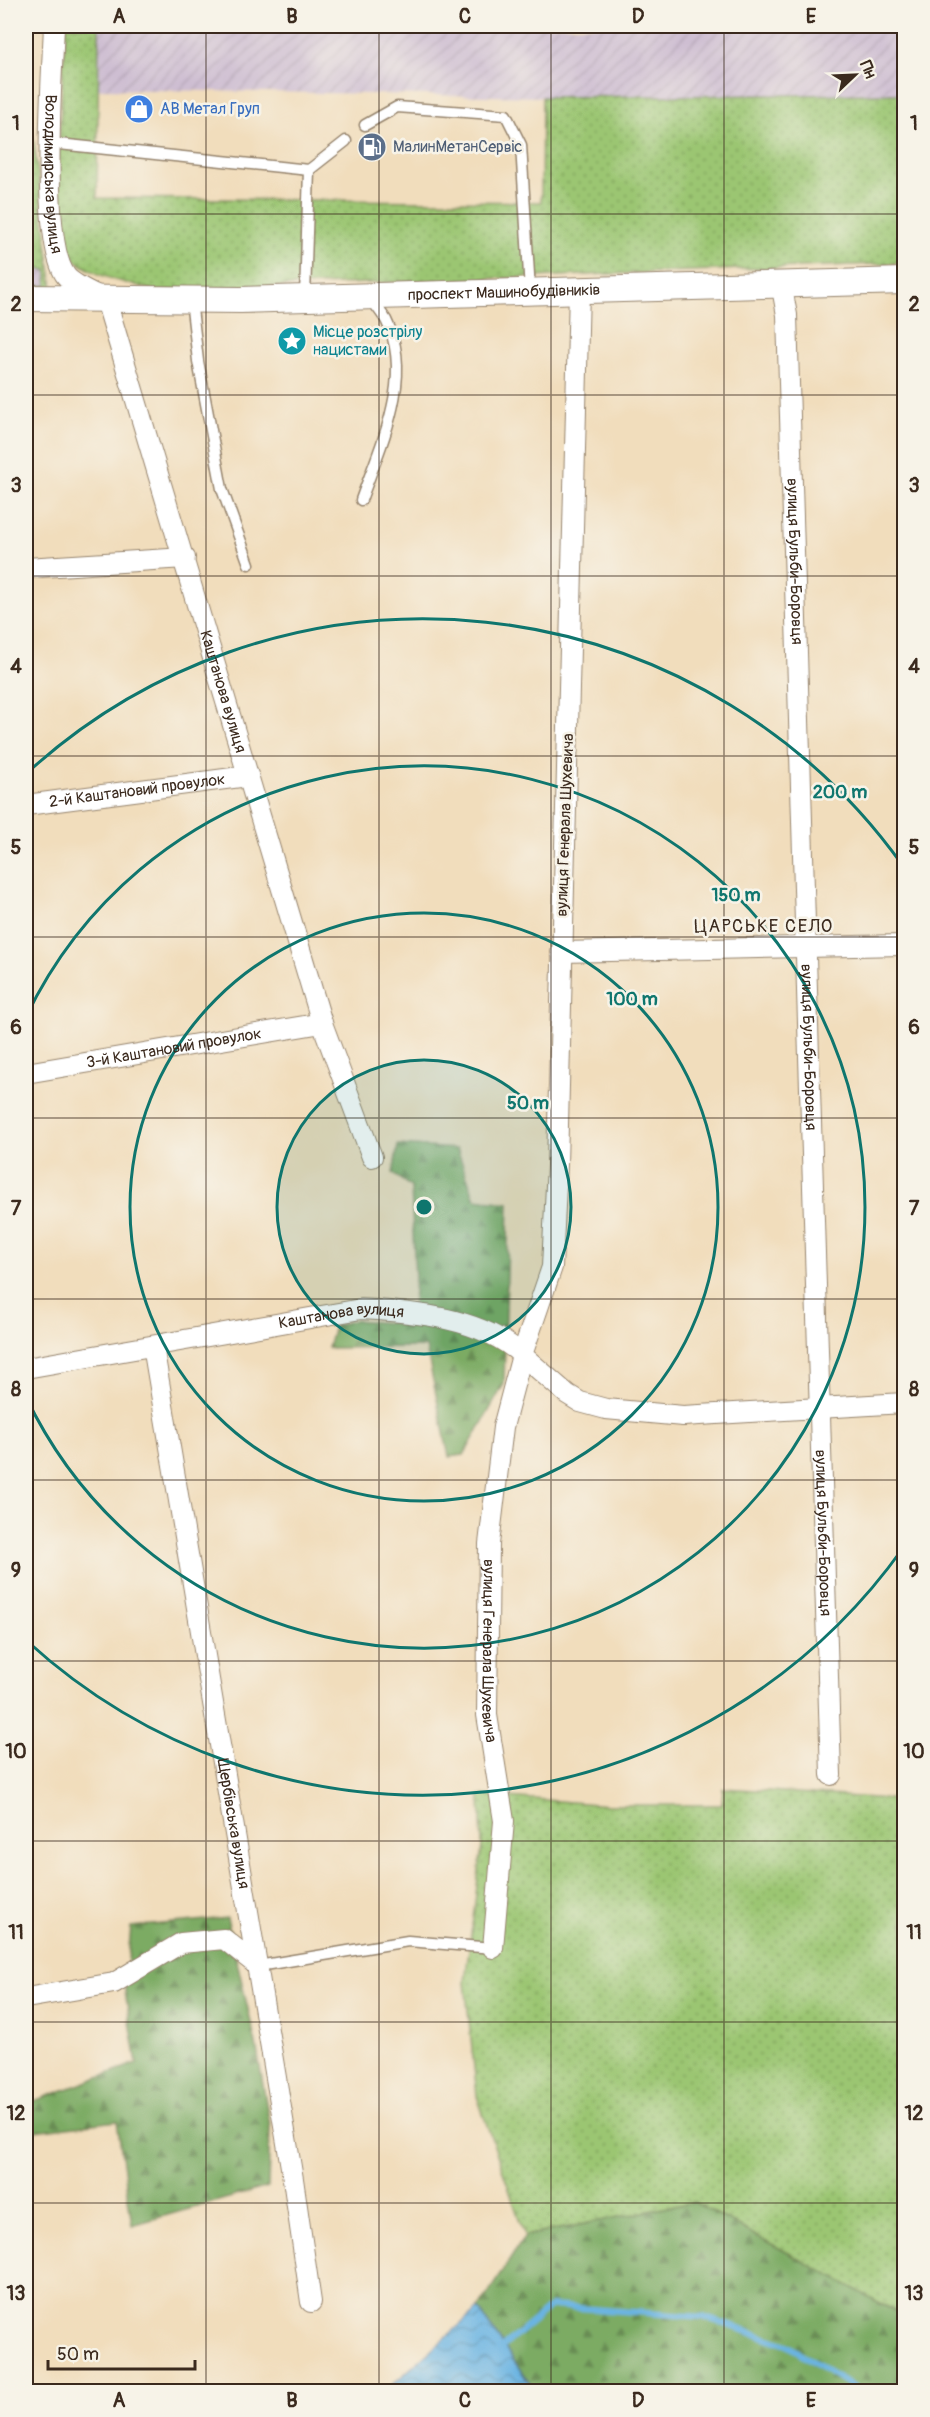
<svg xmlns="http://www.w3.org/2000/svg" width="930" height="2417" font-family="Pangolin,sans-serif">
  <defs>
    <pattern id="industrial-furrows" width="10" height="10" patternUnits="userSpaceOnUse" patternTransform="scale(1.5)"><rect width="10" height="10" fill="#cebed2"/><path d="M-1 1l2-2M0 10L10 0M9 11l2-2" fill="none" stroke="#b2a3b4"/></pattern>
    <pattern id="grass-dots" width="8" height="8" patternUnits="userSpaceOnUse" patternTransform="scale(1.5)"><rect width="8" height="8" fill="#9bc672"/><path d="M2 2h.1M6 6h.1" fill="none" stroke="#80a15d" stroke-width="1.8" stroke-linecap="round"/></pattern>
    <pattern id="forest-firs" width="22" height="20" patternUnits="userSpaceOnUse" patternTransform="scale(1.5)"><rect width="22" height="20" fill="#7cab64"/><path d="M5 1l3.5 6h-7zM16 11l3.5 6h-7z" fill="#678b52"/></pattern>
    <pattern id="water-waves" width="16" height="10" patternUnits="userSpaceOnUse" patternTransform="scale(1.5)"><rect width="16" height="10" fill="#6ab4e2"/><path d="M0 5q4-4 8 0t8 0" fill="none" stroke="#5893b7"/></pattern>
  </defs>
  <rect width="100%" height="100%" fill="#f7f3e8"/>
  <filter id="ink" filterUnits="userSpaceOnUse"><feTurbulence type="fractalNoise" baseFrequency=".0167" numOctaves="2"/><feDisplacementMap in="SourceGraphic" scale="12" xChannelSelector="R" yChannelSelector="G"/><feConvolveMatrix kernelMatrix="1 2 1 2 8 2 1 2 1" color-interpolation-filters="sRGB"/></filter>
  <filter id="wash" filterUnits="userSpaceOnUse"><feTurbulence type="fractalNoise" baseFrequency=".008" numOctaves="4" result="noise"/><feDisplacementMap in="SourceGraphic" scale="24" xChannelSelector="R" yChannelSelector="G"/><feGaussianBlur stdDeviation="1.35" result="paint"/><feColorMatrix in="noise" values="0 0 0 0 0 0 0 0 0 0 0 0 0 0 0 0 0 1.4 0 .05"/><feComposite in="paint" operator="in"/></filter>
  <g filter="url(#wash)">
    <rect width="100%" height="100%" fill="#f1ddbc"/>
    <g fill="url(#industrial-furrows)">
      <polygon points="99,26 904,26 904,94 542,97 99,89"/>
      <polygon points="33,268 47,270 47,286 31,285"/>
    </g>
    <g fill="url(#grass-dots)" stroke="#6b7848" stroke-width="1.5" fill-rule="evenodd">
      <path d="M26 26H31L27 90 54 297 26 296ZM33 269 47 270V286L32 285Z"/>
      <path d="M66 26H99L97 198 541 202 542 97 904 94V263L156 291C125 282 92 278 69 254 49 233 64 62 66 26Z"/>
      <polygon points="723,1788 904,1800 904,2316 694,2202 525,2236 477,2096 465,1982 482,1846 480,1795 609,1805 722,1805"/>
    </g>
    <g fill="url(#forest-firs)" stroke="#5c6a41" stroke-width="1.5">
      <polygon points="398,1145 457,1149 475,1199 509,1203 504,1384 464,1455 449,1457 426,1347 328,1348 334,1326 355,1320 411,1325 415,1279 411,1187 393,1174"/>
      <polygon points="227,1918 256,2044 270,2126 268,2187 132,2225 117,2121 26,2132 26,2104 137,2063 125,1991 131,1927"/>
      <polygon points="694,2202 904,2316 904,2391 535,2391 478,2309 525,2236"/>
    </g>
    <polygon fill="url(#water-waves)" stroke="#526f80" stroke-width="1.5" points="478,2309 535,2391 385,2391"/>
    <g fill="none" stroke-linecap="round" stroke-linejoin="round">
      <polyline stroke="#6ab4e2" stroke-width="6" points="499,2350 551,2306 703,2317 788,2345 860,2392"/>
    </g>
  </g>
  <g filter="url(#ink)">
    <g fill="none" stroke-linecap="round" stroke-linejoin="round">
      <g stroke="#96846d" stroke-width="13">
        <g id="service">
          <polyline points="365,125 397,107 506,115 521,145 530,291"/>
          <polyline points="49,143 309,170 346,141"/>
          <polyline points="305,297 309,170"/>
          <polyline points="191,300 198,361 222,489 249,564"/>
          <path d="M361 500C380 446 415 377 386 320 381 312 375 305 370 297"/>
          <polyline points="258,1966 408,1941 493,1948"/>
        </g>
      </g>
      <g stroke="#96846d" stroke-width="22">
        <g id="minor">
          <path id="s1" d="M54 26C52 74 40 242 66 276 74 286 95 294 106 300L322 1023 372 1157"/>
          <path id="s2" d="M781 283 787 315C803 802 814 1288 831 1775"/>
          <polyline points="579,290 557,1165 552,1267 522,1355 567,1394 580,1402 606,1409 683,1416 904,1403"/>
          <polyline points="26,568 185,558"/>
          <path id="s3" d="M26 805 248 776"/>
          <polyline points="561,952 904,945"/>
          <path id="s4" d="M26 1073 322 1023"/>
          <path id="s5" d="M153 1346 293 2179 311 2302"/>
          <path id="s6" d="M26 1368 361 1309C414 1312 481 1317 522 1355L503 1427 489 1544 487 1715 504 1821 493 1948"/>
          <polyline points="26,1998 114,1983 181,1943 224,1939 258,1966"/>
        </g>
      </g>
      <g stroke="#96846d" stroke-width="28">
        <g id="tertiary">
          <path id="s7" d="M26 298 241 300 904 281"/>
        </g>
      </g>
      <use href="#service" stroke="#fff" stroke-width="10"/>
      <use href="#minor" stroke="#fff" stroke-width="20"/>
      <use href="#tertiary" stroke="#fff" stroke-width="26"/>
    </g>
  </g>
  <path fill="none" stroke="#3b2a1e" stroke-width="1.5" stroke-opacity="0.55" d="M206 26V2392M379 26V2392M551 26V2392M724 26V2392M26 214H904M26 395H904M26 576H904M26 756H904M26 937H904M26 1118H904M26 1299H904M26 1480H904M26 1661H904M26 1841H904M26 2022H904M26 2203H904"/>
  <circle cx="424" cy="1207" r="147" fill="#0f766e" fill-opacity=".12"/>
  <g fill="none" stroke="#0f766e" stroke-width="3">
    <circle cx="424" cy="1207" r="147"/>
    <circle cx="424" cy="1207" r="294"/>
    <path d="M26 1017A441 441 0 1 1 26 1397"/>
    <path d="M903 1548A588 588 0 0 1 27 1641M27 773A588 588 0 0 1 903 866"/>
  </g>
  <defs>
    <g id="shop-disc" transform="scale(1.5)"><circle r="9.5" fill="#3f7fe0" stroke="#f7f3e8"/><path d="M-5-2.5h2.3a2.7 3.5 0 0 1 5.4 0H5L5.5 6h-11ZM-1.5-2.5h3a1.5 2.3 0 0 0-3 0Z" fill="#fff"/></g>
    <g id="fuel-disc" transform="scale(1.5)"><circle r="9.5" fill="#5c6f8a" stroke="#f7f3e8"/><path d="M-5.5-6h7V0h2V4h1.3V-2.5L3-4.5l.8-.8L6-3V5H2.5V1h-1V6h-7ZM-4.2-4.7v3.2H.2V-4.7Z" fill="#fff"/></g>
    <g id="sight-disc" transform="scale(1.5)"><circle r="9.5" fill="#0f9aa8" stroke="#f7f3e8"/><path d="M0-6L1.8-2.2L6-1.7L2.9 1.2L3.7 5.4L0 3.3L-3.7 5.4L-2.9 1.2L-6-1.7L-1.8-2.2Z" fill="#fff"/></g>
  </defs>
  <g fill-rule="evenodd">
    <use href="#shop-disc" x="139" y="109"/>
    <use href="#fuel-disc" x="372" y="147"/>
    <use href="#sight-disc" x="292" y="341"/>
  </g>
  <g text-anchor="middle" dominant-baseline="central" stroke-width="5" stroke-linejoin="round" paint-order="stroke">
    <g font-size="16" fill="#366cbe" stroke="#f7f3e8" text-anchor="start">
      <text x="160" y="109">АВ Метал Груп</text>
    </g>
    <g font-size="16" fill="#4e5e75" stroke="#f7f3e8" text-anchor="start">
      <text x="393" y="147">МалинМетанСервіс</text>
    </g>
    <g font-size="16" fill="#3b2a1e" stroke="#f7f3e8">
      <text stroke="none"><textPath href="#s1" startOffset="148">Володимирська вулиця</textPath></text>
      <text stroke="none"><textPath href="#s7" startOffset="478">проспект Машинобудівників</textPath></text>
      <text stroke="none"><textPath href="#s2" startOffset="279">вулиця Бульби-Боровця</textPath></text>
      <text stroke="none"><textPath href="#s1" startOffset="708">Каштанова вулиця</textPath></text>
      <text stroke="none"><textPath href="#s3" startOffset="112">2-й Каштановий провулок</textPath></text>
      <text transform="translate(565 825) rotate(-88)">вулиця Генерала Шухевича</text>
      <text stroke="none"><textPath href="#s2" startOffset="765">вулиця Бульби-Боровця</textPath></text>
      <text stroke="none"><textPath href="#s4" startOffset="150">3-й Каштановий провулок</textPath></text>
      <text stroke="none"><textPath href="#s6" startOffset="320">Каштанова вулиця</textPath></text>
      <text stroke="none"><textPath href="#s2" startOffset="1251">вулиця Бульби-Боровця</textPath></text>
      <text stroke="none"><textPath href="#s6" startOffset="810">вулиця Генерала Шухевича</textPath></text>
      <text stroke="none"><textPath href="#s5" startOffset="484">Щербівська вулиця</textPath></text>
    </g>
    <g font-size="16" fill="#0d838f" stroke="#f7f3e8" text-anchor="start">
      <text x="313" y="332">Місце розстрілу<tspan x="313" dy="18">нацистами</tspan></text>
    </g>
    <g font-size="18" letter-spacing="1.5" fill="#3b2a1e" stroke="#f7f3e8">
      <text x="764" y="926">ЦАРСЬКЕ СЕЛО</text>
    </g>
  </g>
  <circle cx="424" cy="1207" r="9" fill="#0f766e" stroke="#f7f3e8" stroke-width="3"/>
  <g font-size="18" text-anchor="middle" font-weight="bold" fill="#0f766e" stroke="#f7f3e8" stroke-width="5" stroke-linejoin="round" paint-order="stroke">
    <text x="840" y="798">200 m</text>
    <text x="736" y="901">150 m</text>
    <text x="632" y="1005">100 m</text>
    <text x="528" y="1109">50 m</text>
  </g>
  <rect width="930" height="2417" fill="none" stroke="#f7f3e8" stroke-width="66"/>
  <g transform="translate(855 75) rotate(67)" stroke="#f7f3e8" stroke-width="4.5" paint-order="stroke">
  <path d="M0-4.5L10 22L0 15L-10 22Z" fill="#3b2a1e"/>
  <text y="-9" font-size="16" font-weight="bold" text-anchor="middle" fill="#3b2a1e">Пн</text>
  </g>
  <path d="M48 2360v9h147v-9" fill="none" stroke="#3b2a1e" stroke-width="3"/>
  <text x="57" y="2360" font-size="18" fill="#3b2a1e" stroke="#f7f3e8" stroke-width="4.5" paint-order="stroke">50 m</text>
  <rect x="33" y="33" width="864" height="2351" fill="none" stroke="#3b2a1e" stroke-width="2"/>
  <g font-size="20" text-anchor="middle" font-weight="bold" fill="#3b2a1e">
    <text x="119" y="23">A</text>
    <text x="292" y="23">B</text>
    <text x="465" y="23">C</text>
    <text x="638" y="23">D</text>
    <text x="811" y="23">E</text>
    <text x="16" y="130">1</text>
    <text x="914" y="130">1</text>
    <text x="16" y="311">2</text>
    <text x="914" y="311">2</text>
    <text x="16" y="492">3</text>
    <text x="914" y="492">3</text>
    <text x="16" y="673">4</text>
    <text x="914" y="673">4</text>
    <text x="16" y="854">5</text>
    <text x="914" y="854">5</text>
    <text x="16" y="1034">6</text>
    <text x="914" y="1034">6</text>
    <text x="16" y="1215">7</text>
    <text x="914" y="1215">7</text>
    <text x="16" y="1396">8</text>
    <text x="914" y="1396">8</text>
    <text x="16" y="1577">9</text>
    <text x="914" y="1577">9</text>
    <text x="16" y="1758">10</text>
    <text x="914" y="1758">10</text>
    <text x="16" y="1939">11</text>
    <text x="914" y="1939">11</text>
    <text x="16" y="2120">12</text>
    <text x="914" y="2120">12</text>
    <text x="16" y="2300">13</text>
    <text x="914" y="2300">13</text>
    <text x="119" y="2407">A</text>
    <text x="292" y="2407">B</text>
    <text x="465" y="2407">C</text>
    <text x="638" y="2407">D</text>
    <text x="811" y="2407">E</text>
  </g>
</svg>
